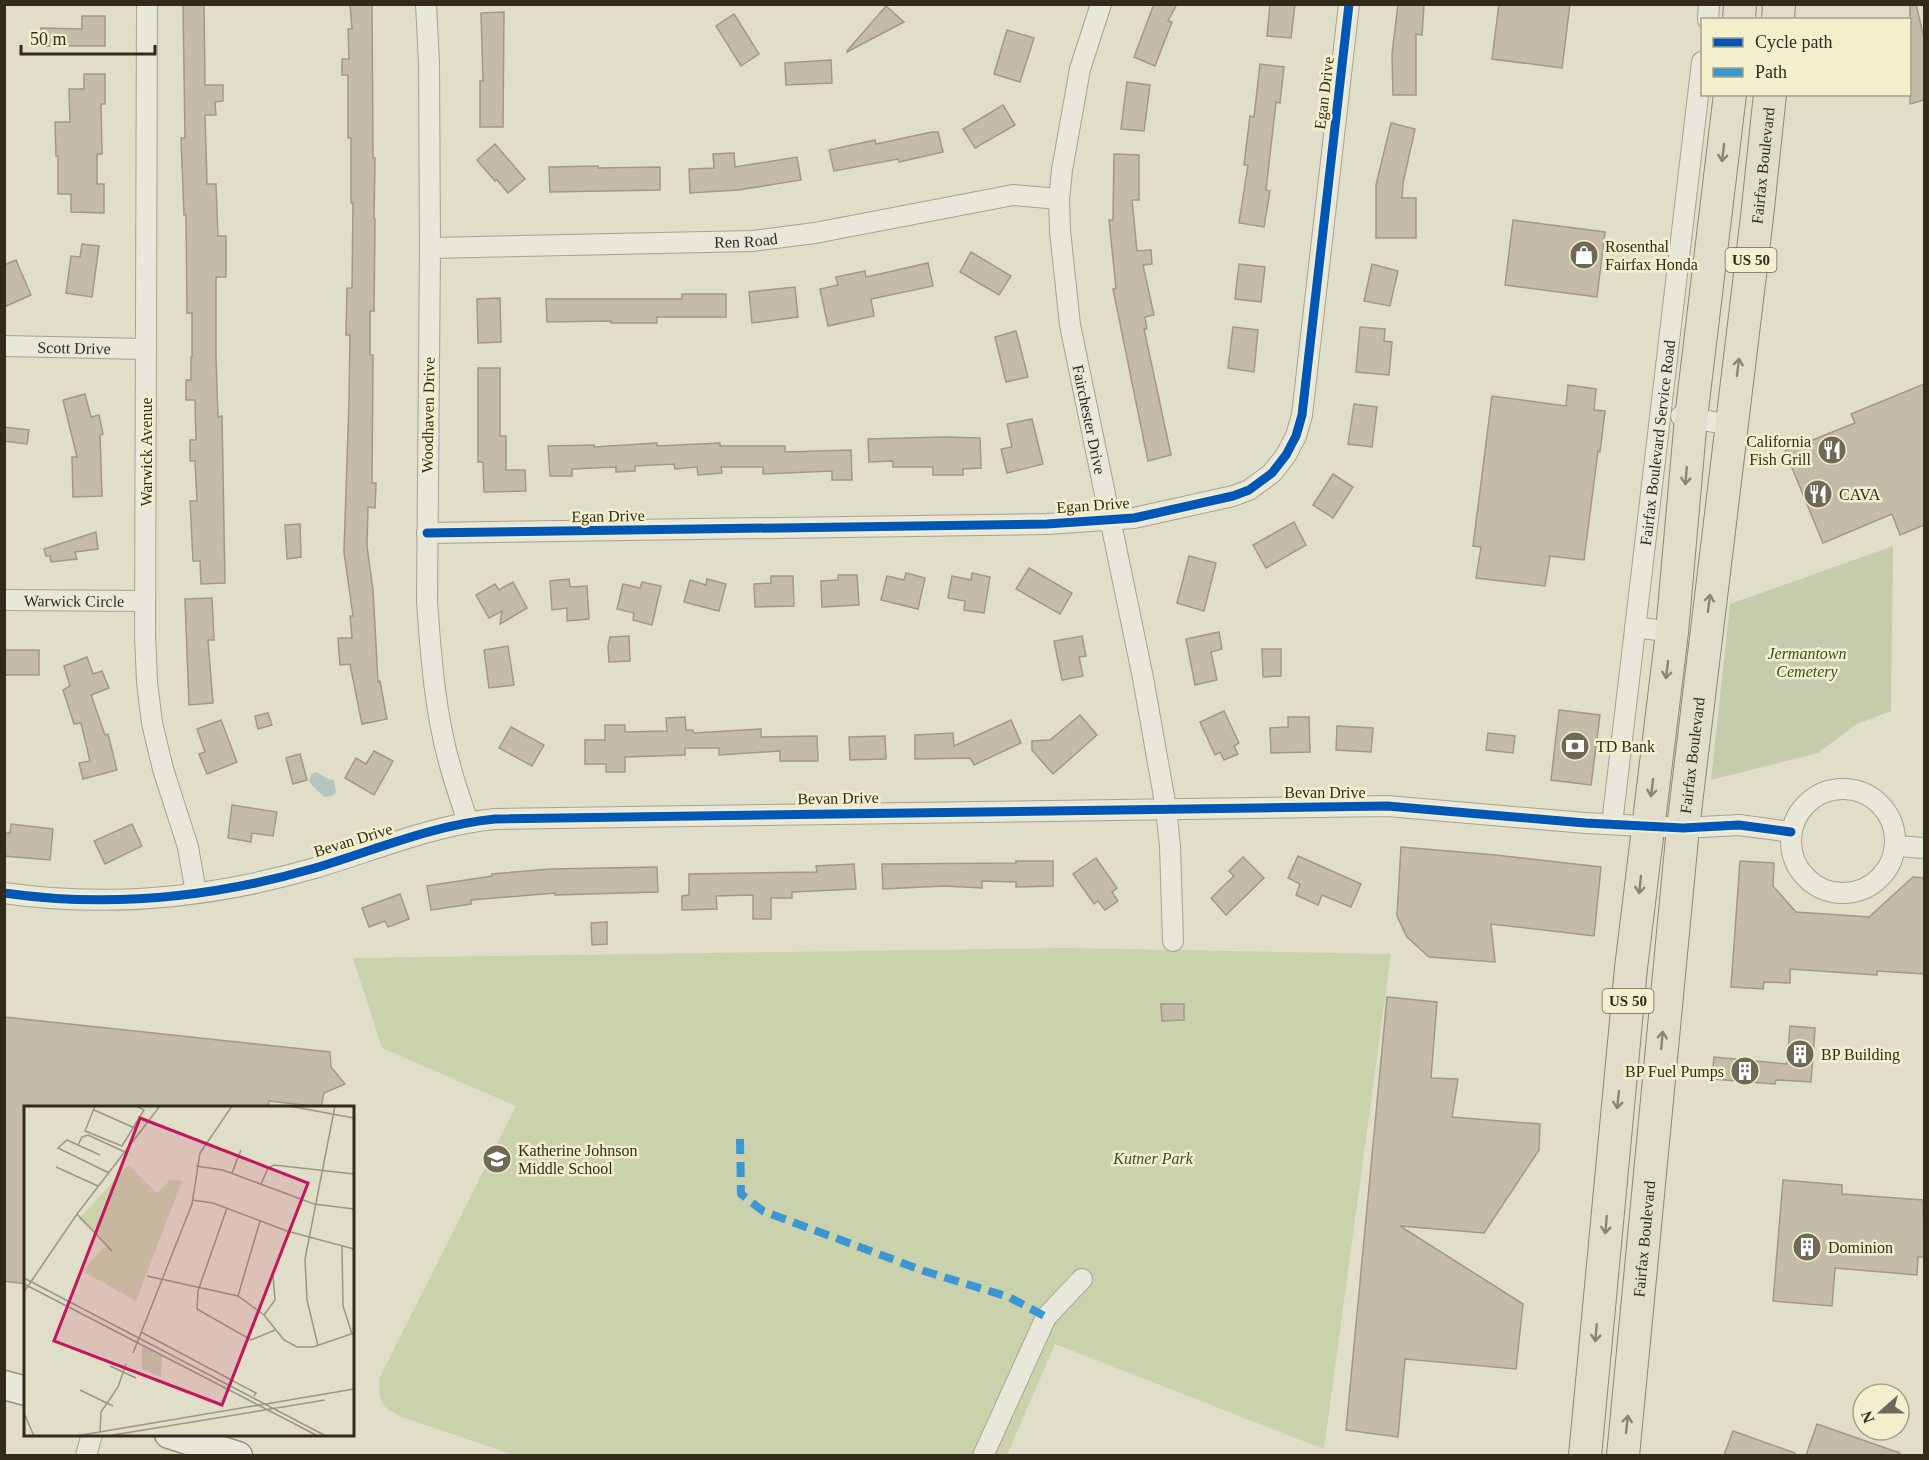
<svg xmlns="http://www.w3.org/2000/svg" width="1929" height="1460" font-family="'Times New Roman',serif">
  <rect width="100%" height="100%" fill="#e0dec8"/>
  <path fill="#cad2ab" d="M1067 948 1391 954 1324 1449 1055 1344 1007 1455H514L399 1416C379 1405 378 1399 380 1377L516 1106 382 1048 353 958Z"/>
  <polygon fill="#c6ccab" points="1893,546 1891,711 1857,724 1818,753 1711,780 1730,604"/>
  <path fill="#b4c7be" d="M315 772C323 774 326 780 334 780L336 792 332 796 324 797 309 782 310 776Z"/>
  <g fill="#c4bca9" stroke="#a09988" stroke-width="1.5">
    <polygon points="183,4 204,4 205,85 223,85 223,101 215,102 216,115 205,115 207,184 216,184 218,236 226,236 226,277 216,277 216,357 218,417 222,416 225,583 201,584 200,561 193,561 190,501 197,501 195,461 190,461 190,440 196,440 195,400 186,400 186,380 191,380 191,357 192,357 192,313 187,313 186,215 184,215 181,138 185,138"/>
    <polygon points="350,4 372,4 373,158 375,158 374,219 375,219 374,311 370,311 370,355 373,355 372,483 376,483 375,508 368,507 367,546 373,590 378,682 380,681 387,719 362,724 350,664 340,665 338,638 352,638 350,616 353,616 344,552 349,401 350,335 346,335 347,288 352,288 353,203 351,203 351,138 348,138 348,75 342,75 342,59 349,59 348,29 352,29"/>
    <polygon points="1154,4 1177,4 1168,21 1172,22 1155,66 1134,57"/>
    <polygon points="1270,4 1295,4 1291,38 1267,36"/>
    <polygon points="1398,4 1424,4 1422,35 1416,34 1416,95 1393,95 1392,54"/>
    <polygon points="1499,4 1570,4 1562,68 1492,59"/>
    <polygon points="1910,4 1916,4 1924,38 1924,100 1910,104"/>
    <polygon points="886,6 904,22 847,52 847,51"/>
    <polygon points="504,12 503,127 480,127 480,81 483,81 481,13"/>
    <polygon points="734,14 759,54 741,66 716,26"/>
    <polygon points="82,16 105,16 105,46 41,46 41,28 82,29"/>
    <polygon points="1007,30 1034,38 1020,82 994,74"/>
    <polygon points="831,60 832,83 786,85 785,63"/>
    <polygon points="1260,64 1284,67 1280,103 1276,102 1266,190 1270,191 1264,227 1239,223 1248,165 1244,165 1250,116 1254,117"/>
    <polygon points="84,74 105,74 105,104 101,104 102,154 97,154 97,184 104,184 104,213 71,212 71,194 58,194 58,156 56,156 55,122 70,122 69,89 84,89"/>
    <polygon points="1127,82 1150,85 1144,131 1121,129"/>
    <polygon points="1003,105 1015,125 975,148 963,129"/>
    <polygon points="1391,123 1415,129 1403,183 1402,198 1416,198 1416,238 1376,238 1376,185"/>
    <polygon points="932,132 938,132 943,152 899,162 898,159 834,171 829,150 875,140 876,144"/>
    <polygon points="495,144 525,179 508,193 497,180 495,181 477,160"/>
    <polygon points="734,153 735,167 797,157 801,180 738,190 690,193 689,169 714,168 713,154"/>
    <polygon points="1114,154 1139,155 1139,200 1132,200 1137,251 1151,250 1152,264 1143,265 1154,315 1145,317 1147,329 1144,329 1171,455 1148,461 1113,289 1116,288 1109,220 1113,220"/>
    <polygon points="598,166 598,168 660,167 660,190 550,192 549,167"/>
    <polygon points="1513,220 1605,232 1597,297 1505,285"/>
    <polygon points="82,244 99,246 92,297 66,293 71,256 80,257"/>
    <polygon points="971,252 1011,276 999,295 960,272"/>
    <polygon points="16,260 31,295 4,307 4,265"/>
    <polygon points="928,263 933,286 871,299 874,316 828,326 820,289 838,285 836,277 865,271 866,277"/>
    <polygon points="1239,264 1265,267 1261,302 1235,299"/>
    <polygon points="1372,264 1398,271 1390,306 1364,301"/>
    <polygon points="795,287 798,317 752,323 749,292"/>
    <polygon points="682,294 726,294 726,317 657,317 657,323 611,323 611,321 547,322 546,299 682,299"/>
    <polygon points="500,298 501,342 478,343 477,299"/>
    <polygon points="1233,327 1258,330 1254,372 1228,368"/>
    <polygon points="1360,327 1385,329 1384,341 1392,342 1389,375 1356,372"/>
    <polygon points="1016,331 1028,377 1006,382 995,337"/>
    <polygon points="478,368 500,368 500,436 506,436 506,470 525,470 526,491 484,492 483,462 478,462"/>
    <polygon points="1924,384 1924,525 1900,535 1892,514 1823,543 1785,451 1855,423 1851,414"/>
    <polygon points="1568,385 1596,389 1594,410 1605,411 1600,452 1598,451 1584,560 1550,556 1545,586 1476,578 1481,547 1473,546 1492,396 1566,406"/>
    <polygon points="85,394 91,417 99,415 103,434 100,435 102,496 73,497 72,457 77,457 63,400"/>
    <polygon points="1354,404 1377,407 1372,447 1348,444"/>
    <polygon points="1032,419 1043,464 1007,473 1001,449 1012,447 1007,424"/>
    <polygon points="4,427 29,430 27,444 4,441"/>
    <polygon points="944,437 980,438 981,468 963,469 963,475 933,475 933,467 893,467 893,461 869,462 868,439"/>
    <polygon points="657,443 657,446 720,443 720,446 785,446 785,452 851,450 852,480 832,480 832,471 763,474 763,467 721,467 722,473 698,475 697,467 675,469 674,464 635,466 635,471 616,472 616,467 572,469 572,476 550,476 548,446 594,445 594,447"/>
    <polygon points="1333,474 1353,487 1333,518 1313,505"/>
    <polygon points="1294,522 1306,545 1266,568 1253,545"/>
    <polygon points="300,524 301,557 287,559 285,525"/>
    <polygon points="96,532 98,549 75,552 77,559 51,562 50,556 46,556 44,549"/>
    <polygon points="1189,556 1216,563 1204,611 1177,603"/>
    <polygon points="1029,568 1072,593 1060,614 1016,589"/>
    <polygon points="906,573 925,578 918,609 881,600 887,576 904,580"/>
    <polygon points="972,573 990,577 984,613 964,610 965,601 948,598 952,576 971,580"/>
    <polygon points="838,575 857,575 859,605 822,607 821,581 838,580"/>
    <polygon points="771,576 793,576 794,606 755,607 754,584 771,583"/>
    <polygon points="569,579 570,587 587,586 589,619 567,621 567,608 552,610 550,581"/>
    <polygon points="707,579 726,584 719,611 684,602 690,580 706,585"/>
    <polygon points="513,582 527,608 500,624 502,611 489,618 476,595 495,584 499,590"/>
    <polygon points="642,582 661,586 652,625 633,620 634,613 617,609 623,584 640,588"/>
    <polygon points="212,598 214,640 208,640 213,703 189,705 185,599"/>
    <polygon points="1219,632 1222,649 1211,652 1217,680 1195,685 1186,639"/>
    <polygon points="629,636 630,661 609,662 608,646 610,637"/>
    <polygon points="1082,636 1086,656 1079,657 1083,676 1062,680 1054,641"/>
    <polygon points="508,646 514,685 489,688 484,650"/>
    <polygon points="1262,649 1281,649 1281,676 1263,677"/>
    <rect x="4" y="650" width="35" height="25"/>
    <polygon points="87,657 93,674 102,671 109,688 91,695 105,735 108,734 117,770 83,779 79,763 90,761 81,723 74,724 63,690 70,686 64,666"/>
    <polygon points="1559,710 1600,715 1591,785 1551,780"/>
    <polygon points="1224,711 1239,743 1234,746 1238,754 1224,760 1220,752 1215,755 1200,722"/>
    <polygon points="268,713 272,725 258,729 255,716"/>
    <polygon points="1080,715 1097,735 1053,774 1032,750 1032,741 1050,740"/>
    <polygon points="685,717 686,730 693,730 694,733 761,729 761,737 817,736 818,761 780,761 780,751 719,755 719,748 685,748 685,755 625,757 625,772 606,772 606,764 585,764 585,740 605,740 605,725 625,725 625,732 667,731 666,718"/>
    <polygon points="1288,717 1309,717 1310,752 1271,753 1270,728 1288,727"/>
    <polygon points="221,720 237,762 207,774 199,754 205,752 197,729"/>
    <polygon points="1011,720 1021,743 974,765 970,758 915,759 915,735 953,733 954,746"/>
    <polygon points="1337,726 1373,728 1371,752 1336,750"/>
    <polygon points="511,727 544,745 532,766 499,748"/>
    <polygon points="1488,733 1515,736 1513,753 1486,750"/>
    <polygon points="885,736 886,759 850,760 849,737"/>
    <polygon points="374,751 393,761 374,795 345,778 356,758 366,764"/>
    <polygon points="300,754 307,780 293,784 286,758"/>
    <polygon points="232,805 277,812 273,836 252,833 251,842 228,838"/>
    <polygon points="11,824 53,829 50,860 4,856 4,833 10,833"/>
    <polygon points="132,824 142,846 105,864 94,841"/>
    <polygon points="1401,847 1495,855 1601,867 1594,936 1491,924 1495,962 1429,957 1407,937 1397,916"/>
    <polygon points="1298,856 1361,884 1351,907 1322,895 1318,905 1296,895 1300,884 1288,878"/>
    <polygon points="1243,857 1264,878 1226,915 1211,898 1234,876 1229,871"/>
    <polygon points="1096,858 1117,888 1112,892 1118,901 1105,910 1098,901 1094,904 1073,874"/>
    <polygon points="1016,861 1053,861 1053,886 1016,887 1016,882 982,881 982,888 944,886 883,889 882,864 1016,863"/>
    <polygon points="1740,861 1774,863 1773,886 1796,912 1869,917 1913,877 1924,878 1924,974 1877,971 1877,975 1790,969 1790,983 1764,982 1763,989 1731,987"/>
    <polygon points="854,864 856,889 792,892 792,898 771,898 771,919 753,919 753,895 716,896 717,909 682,910 682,896 689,895 689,874 817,872 816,866"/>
    <polygon points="657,867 658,892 555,895 555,893 471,900 471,904 431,910 427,886 492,876 492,874 550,869"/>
    <polygon points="400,894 409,919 388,927 385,921 369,927 362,908"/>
    <polygon points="607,922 607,944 592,945 591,923"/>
    <polygon points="1387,997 1437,1002 1431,1078 1458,1079 1452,1117 1540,1124 1539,1150 1484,1233 1400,1226 1523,1304 1516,1369 1405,1359 1398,1437 1346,1430"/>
    <polygon points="1161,1004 1184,1004 1184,1020 1162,1021"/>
    <polygon points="4,1017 330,1052 331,1067 345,1084 324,1093 321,1107 269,1101 268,1107 26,1107 26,1284 4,1281"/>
    <polygon points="1790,1026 1815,1028 1811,1082 1776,1080 1775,1084 1712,1079 1714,1057 1787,1064"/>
    <polygon points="1783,1180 1842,1185 1842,1194 1923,1200 1924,1257 1918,1257 1917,1275 1835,1268 1832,1306 1773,1301"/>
    <polygon points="1817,1424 1900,1453 1900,1455 1806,1455"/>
    <polygon points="1733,1431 1795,1453 1795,1455 1724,1455"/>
  </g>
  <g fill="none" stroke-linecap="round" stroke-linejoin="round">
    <g stroke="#a5a292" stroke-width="22">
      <g id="minor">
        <polyline points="147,4 145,636 147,682 152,723 163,769 188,847 196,893"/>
        <path d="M426 4 429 63 430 248 427 601C431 657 435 715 451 769 456 787 462 804 468 822"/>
        <path id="s1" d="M1101 4 1080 69 1062 170 1059 199 1060 231 1070 325 1143 678 1166 808 1170 847 1173 941"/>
        <polyline points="1708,20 1709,4"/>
        <path id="s2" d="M430 248 752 241 815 233 1013 195 1059 199"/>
        <path id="s3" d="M4 346 146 349"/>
        <polyline points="1681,416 1730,425"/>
        <polyline points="427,533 1047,524 1134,518 1233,496 1249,490 1272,473 1286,455 1296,436 1302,415 1349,4"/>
        <path id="s4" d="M4 600 145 601"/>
        <polyline points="1635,627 1672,632"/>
        <circle cx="1843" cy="841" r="52"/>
        <path id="s5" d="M1612 824 1702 62"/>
        <polyline points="1897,846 1924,848"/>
        <path d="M4 893C108 908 215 897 315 868 375 850 433 825 495 819L1387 806 1585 823 1683 828 1739 825 1791 832"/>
        <polyline points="86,1456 92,1434"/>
        <polyline points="983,1456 1046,1317 1082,1279"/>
      </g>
    </g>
    <g stroke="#959182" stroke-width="31">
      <g id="secondary">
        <polyline points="4,1385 26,1391"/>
        <polyline points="169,1434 238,1456"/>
      </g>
    </g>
    <g stroke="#8b8779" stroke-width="34">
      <g id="primary">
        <polyline points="1739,20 1740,4"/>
        <polyline points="1778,20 1779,4"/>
        <polyline points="1585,1456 1631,968 1672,632 1691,418 1730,94"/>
        <path id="s6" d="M1623 1456 1683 828 1757 217 1770 94"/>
      </g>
    </g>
    <use href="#minor" stroke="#e8e7da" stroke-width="20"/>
    <use href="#secondary" stroke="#e8e7da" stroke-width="28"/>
    <use href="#primary" stroke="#e0decb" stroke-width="32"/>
    <polyline stroke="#3d96d4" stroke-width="8" stroke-dasharray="15 8" stroke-linecap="butt" points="740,1139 741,1194 763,1211 924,1271 1009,1297 1046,1317"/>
    <g stroke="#f3efcd" stroke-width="13">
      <g id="cycleway">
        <polyline points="427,533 1047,524 1134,518 1233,496 1249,490 1272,473 1286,455 1296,436 1302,415 1349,4"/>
        <path d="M4 893C108 908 215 897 315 868 375 850 433 825 495 819L1387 806 1585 823 1683 828 1739 825 1791 832"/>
      </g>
    </g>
    <use href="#cycleway" stroke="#0057b8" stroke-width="9"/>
  </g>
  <defs><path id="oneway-shaft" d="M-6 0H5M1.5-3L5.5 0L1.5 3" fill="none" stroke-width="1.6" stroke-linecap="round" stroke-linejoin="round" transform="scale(1.5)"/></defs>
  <g stroke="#898474">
    <use href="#oneway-shaft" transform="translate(1723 153) rotate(97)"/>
    <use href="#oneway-shaft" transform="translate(1738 367) rotate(-83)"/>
    <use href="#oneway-shaft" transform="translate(1686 476) rotate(95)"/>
    <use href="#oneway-shaft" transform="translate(1709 603) rotate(-83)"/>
    <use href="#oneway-shaft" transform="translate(1667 670) rotate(97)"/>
    <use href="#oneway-shaft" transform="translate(1652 788) rotate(97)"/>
    <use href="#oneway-shaft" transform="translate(1640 885) rotate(96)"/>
    <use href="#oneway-shaft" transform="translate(1662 1040) rotate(-85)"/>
    <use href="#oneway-shaft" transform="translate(1618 1100) rotate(96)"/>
    <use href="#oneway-shaft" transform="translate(1606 1225) rotate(95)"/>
    <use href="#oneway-shaft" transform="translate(1596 1333) rotate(95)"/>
    <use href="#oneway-shaft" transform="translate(1627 1424) rotate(-84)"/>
  </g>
  <defs>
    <g id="shop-disc" transform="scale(1.5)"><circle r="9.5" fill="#6f6a58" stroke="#f3efcd"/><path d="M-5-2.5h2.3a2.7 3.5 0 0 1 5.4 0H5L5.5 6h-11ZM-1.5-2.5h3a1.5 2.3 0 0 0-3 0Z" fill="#fff"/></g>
    <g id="restaurant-disc" transform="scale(1.5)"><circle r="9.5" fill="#6f6a58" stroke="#f3efcd"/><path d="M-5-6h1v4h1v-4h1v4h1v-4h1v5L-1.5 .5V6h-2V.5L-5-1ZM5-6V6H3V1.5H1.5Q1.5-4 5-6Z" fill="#fff"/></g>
    <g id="bank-disc" transform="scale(1.5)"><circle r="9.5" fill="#6f6a58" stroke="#f3efcd"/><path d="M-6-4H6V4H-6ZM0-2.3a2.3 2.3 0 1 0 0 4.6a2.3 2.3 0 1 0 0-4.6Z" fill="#fff"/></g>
    <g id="building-disc" transform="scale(1.5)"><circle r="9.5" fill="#6f6a58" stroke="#f3efcd"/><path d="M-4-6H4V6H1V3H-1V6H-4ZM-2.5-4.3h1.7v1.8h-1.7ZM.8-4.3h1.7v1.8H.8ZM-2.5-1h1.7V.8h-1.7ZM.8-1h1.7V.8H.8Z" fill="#fff"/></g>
    <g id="school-disc" transform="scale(1.5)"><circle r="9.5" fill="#6f6a58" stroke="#f3efcd"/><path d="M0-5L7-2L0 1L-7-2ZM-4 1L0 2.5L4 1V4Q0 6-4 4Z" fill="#fff"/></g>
  </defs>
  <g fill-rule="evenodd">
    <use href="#shop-disc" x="1584" y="255"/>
    <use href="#restaurant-disc" x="1832" y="450"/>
    <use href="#restaurant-disc" x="1818" y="494"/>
    <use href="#bank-disc" x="1575" y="746"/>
    <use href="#building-disc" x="1800" y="1054"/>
    <use href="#building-disc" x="1745" y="1071"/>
    <use href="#school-disc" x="497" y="1159"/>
    <use href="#building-disc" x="1807" y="1247"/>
  </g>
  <g text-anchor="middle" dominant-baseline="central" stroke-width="5" stroke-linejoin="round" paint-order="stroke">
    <g fill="#f3efcd" stroke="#6c6651" stroke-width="1.5">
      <rect x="1725.5" y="248" width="51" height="24" rx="4.5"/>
      <rect x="1602.5" y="989" width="51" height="24" rx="4.5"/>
    </g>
    <g font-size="15" font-weight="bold" fill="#322b1c">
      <text x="1751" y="260">US 50</text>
      <text x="1628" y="1001">US 50</text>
    </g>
    <g font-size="16" fill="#322b1c" stroke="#f3efcd">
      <text transform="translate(1324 93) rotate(-83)">Egan Drive</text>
      <text stroke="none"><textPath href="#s6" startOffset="1298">Fairfax Boulevard</textPath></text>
      <text stroke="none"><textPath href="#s2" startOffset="316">Ren Road</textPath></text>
      <text stroke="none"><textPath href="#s3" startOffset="70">Scott Drive</textPath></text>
      <text transform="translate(428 415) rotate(-89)">Woodhaven Drive</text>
      <text stroke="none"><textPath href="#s1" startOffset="423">Fairchester Drive</textPath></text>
      <text stroke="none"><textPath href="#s5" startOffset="384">Fairfax Boulevard Service Road</textPath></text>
      <text transform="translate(146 452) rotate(-90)">Warwick Avenue</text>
      <text transform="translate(1093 505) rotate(-4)">Egan Drive</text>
      <text transform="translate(608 516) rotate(-1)">Egan Drive</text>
      <text stroke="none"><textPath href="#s4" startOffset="70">Warwick Circle</textPath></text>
      <text stroke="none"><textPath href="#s6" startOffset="704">Fairfax Boulevard</textPath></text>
      <text x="1325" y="792">Bevan Drive</text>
      <text transform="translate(838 798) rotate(-1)">Bevan Drive</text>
      <text transform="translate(353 840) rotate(-17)">Bevan Drive</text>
      <text stroke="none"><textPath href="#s6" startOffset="218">Fairfax Boulevard</textPath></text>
    </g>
    <g font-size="16" fill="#322b1c" stroke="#f3efcd" text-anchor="start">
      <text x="1605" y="246">Rosenthal<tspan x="1605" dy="18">Fairfax Honda</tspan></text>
      <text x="1811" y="441" text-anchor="end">California<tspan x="1811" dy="18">Fish Grill</tspan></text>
      <text x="1839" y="494">CAVA</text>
      <text x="1596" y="746">TD Bank</text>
      <text x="1821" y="1054">BP Building</text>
      <text x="1724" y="1071" text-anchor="end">BP Fuel Pumps</text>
      <text x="518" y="1150">Katherine Johnson<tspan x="518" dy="18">Middle School</tspan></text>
      <text x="1828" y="1247">Dominion</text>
    </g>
    <g font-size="16" font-style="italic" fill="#3b4e24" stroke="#f3efcd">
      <text x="1807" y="653">Jermantown<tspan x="1807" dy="18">Cemetery</tspan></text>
      <text x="1153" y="1158">Kutner Park</text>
    </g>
  </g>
  <g transform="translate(24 1106)">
    <rect width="330" height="330" fill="#e0dec8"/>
    <path d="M104 59 133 87 146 74 158 75 112 195 58 165 82 139 55 113Z" fill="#cad2ab"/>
    <path d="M118 240 138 250 137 271 118 263Z" fill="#c6ccab"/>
    <path fill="none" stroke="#9a9683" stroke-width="1.5" d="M71 0 61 25 98 40 120 4 112 0M265 0 330 12M70 4 113 23M54 39 58 31 64 29 101 46M76 49 43 34 34 42 85 67M172 60 199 64 290 98 330 103M32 61 74 80M208 67 217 44M237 78 244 62 250 59 330 68M168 94 189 97 263 125 330 143M203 102 174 185 173 203 227 234 251 224M53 108 88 145M318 140 319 200 328 228M123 170 214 190 240 209 260 234 273 241H289L330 227M0 172 302 330M0 178 294 330M0 186 53 108 136 0M214 190 236 115M240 209 251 194 249 170M117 226 232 287 230 290M294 240 283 194 281 153 311 0M109 247 168 98 176 47 208 0M86 260 112 272M56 284 89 300M0 307 10 330M76 326 77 306 94 281 102 258M52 330 330 283M83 330 301 294"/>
    <path fill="#c2185b" fill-opacity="0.15" stroke="#c2185b" stroke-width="3" d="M116 12 284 77 198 299 30 235Z"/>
    <rect width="330" height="330" fill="none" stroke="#322b1c" stroke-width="3"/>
  </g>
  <rect width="1929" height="1460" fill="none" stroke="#322b1c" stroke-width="12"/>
  <rect x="1701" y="18" width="210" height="78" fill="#f3efcd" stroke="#a6a186" stroke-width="1.5"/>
  <rect x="1713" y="38" width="30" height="9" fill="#0057b8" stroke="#a6a186" stroke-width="1.5"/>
  <text x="1755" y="48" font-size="18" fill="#322b1c">Cycle path</text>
  <rect x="1713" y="68" width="30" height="9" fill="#3d96d4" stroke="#a6a186" stroke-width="1.5"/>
  <text x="1755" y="78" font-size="18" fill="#322b1c">Path</text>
  <g transform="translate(1881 1412) rotate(249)"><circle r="28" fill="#f3efcd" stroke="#a6a186" stroke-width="1.5"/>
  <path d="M0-4.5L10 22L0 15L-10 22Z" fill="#6f6a58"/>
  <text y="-9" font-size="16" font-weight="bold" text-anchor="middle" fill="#322b1c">N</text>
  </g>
  <path d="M21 45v9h134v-9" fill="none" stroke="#322b1c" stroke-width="3"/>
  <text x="30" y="45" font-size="18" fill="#322b1c" stroke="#f3efcd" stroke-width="4.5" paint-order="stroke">50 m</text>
</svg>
